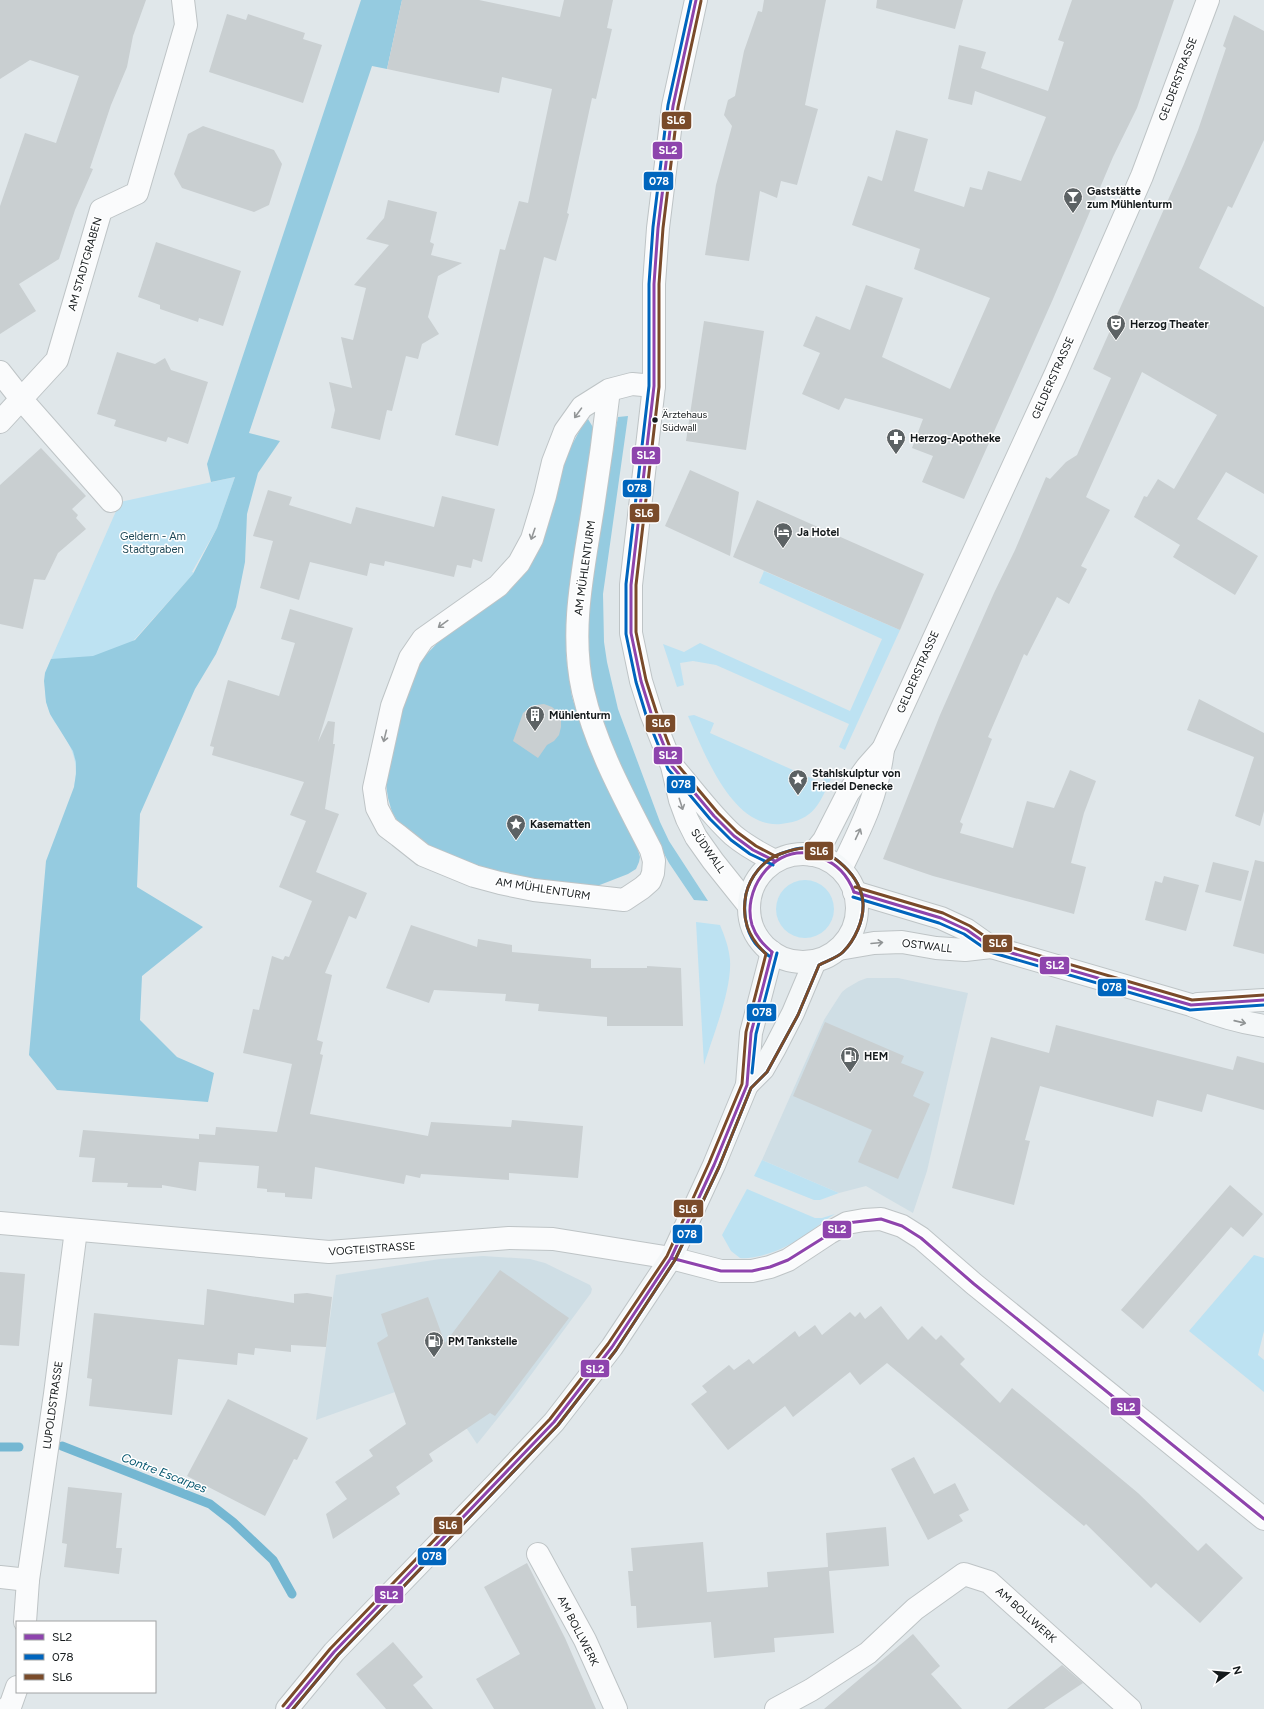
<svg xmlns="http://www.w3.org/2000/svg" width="1264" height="1709" font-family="Figtree,sans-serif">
  <rect width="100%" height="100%" fill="#e0e7ea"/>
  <g fill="#cfdee5">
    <polygon points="867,978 898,978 968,993 927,1171 913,1213 866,1186 839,1193 762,1160 824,1020 831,1009 842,992 847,988 859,981"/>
    <polygon points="483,1256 530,1259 545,1263 590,1285 592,1289 591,1293 514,1398 477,1444 467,1429 395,1392 316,1420 336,1275 440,1259"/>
  </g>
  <g fill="#bde2f2">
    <path d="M235 477 217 528 192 572 194 573 126 649 74 787C79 762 73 750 60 729 56 724 52 719 50 713 44 700 45 686 45 673L120 502Z"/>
    <polygon points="764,571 900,630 845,750 839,747 849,724 716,665 693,661 680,663 684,685 677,687 663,644 684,652 700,643 850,711 882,639 759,583"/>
    <path d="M694 715 714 723 710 733 822 783 827 773 833 775C819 803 816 820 781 824 732 829 704 752 688 716Z"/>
    <circle cx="805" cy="909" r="29"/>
    <path d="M696 922 720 925C725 937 729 948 730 960 732 990 713 1035 704 1065Z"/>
    <polygon points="762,1160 839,1193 820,1200 814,1200 754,1176"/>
    <path d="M747 1189 815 1218H822L835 1214C826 1219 818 1226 810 1232 793 1245 761 1260 740 1258L731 1251 722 1235Z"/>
    <polygon points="1254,1255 1264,1258 1264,1331 1258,1355 1264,1360 1264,1392 1189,1331"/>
  </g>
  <g fill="#95cbe0">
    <polygon points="361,0 402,0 387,69 372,66 249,433 280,441 258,473 247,514 245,562 236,607 216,654 195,689 140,814 137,887 203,927 142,976 140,1020 177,1057 214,1073 208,1102 57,1090 29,1055 46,861 74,787 76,774 76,762 73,751 50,714 46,702 44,681 45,673 51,659 93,656 135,640 193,574 217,528 235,477 211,482 207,464"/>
    <polygon points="628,416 603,594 604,642 607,662 618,709 660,822 669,841 708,901 694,900 669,863 653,833 629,786 594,706 585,631 607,475 618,417"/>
    <polygon points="588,419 594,429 567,616 566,656 572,697 585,737 636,843 640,857 639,862 636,869 628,874 592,888 504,877 421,842 398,822 392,812 388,798 385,777 397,714 422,659 446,634 482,609 556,492 568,452 581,428"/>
  </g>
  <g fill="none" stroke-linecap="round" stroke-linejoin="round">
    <g stroke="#74b7d2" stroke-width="9">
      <polyline points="62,1446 210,1504 233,1522 273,1560 292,1594"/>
      <polyline points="0,1447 19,1447"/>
    </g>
  </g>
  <g fill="#c9cfd1">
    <polygon points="0,0 146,0 133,36 127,67 111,105 90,168 93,169 75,210 59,259 19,284 36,311 0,334 0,206 25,133 56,143 79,76 30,60 0,79"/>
    <polygon points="402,0 479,0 560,17 564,0 613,0 607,28 612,29 596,99 592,98 567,213 569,214 556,261 544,257 498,446 455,435 500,249 505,250 519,201 528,203 552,89 502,77 499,93 387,69"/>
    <polygon points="764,0 826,0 805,105 818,109 797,185 781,181 777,198 760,191 749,261 705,255 716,185 732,126 724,115 728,100 735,96 744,51 758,11 762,12"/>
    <polygon points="877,0 963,0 955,29 876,8"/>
    <polygon points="1072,0 1174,0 1137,108 1113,157 1053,299 964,499 922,482 933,456 912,448 923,419 845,398 839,410 802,394 820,353 803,346 816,316 850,330 866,285 903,298 882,357 950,389 990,298 914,269 920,249 852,225 868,176 882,181 896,130 928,139 914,191 964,207 970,187 982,190 988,171 1021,181 1046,117 975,91 972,105 948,99 959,45 986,52 981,68 1048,91 1064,42 1058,40"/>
    <polygon points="227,14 246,20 248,14 305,33 303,39 322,45 303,103 209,72"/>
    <polygon points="1234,15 1264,31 1264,140 1232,208 1228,206 1199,268 1264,307 1264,494 1226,472 1197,519 1258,556 1235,595 1173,557 1180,545 1134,517 1144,496 1147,497 1158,479 1174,489 1217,415 1142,372 1086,497 1110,510 1081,566 1087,569 1069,604 1057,597 1027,656 1024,654 988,737 992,739 960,822 963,824 960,833 1013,848 1027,801 1054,808 1070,770 1096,781 1084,813 1071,863 1086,867 1074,914 933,876 883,859 940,715 994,593 1015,550 1046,477 1050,479 1066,462 1077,455 1111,378 1093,369 1184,164 1198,130 1226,48 1223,46"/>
    <polygon points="203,126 274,150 282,164 269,205 254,212 182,188 174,174 188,134"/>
    <polygon points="388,200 437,212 430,242 434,244 431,255 462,263 438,276 428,317 439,334 422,344 418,359 406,356 392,411 387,410 380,440 331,428 335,410 329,382 352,388 341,337 353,340 366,288 354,285 389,245 366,239 384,218"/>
    <polygon points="156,242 241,271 223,326 199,318 198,322 160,309 160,305 138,297"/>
    <polygon points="704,321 764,331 746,450 686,441"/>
    <polygon points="117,352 155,364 165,358 171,370 208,382 188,444 168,437 166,442 114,426 116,420 97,414"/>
    <polygon points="41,448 86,496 72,509 78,515 76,518 86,529 58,553 45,580 34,579 23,629 0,624 0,485"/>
    <polygon points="690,470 739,492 730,556 665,526"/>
    <polygon points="268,490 292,497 289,505 351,524 356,507 434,527 442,496 495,509 482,562 473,559 471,568 457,565 454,577 385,561 384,566 370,563 367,576 310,562 299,600 260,588 273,541 253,536"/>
    <polygon points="757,500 924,574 900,630 733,557"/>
    <polygon points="290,609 353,628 318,742 328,721 335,722 333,744 335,744 325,809 339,814 316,872 367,893 356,919 349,916 325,973 332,975 317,1040 323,1042 320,1054 323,1055 310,1114 428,1136 431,1122 511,1127 512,1120 583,1126 578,1178 509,1173 509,1180 421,1174 420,1178 406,1175 404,1184 315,1167 312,1199 285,1197 285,1193 267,1192 267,1189 257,1188 259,1166 199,1162 196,1191 162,1185 162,1188 127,1187 128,1183 92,1182 95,1158 79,1157 83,1130 199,1139 199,1134 215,1135 216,1127 277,1132 292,1064 243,1053 253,1009 259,1010 272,956 283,960 285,956 289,957 312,901 279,887 306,821 290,815 304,782 212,755 214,747 210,746 228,680 279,696 295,643 281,639"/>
    <polygon points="1199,699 1264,733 1264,811 1260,826 1235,816 1254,757 1187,730"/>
    <polygon points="544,704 552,707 558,712 561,720 561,727 559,735 554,741 547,745 538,758 513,741 523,713 529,708 536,705"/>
    <polygon points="1255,860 1264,862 1264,954 1233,946"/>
    <polygon points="1213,862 1249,871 1241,901 1205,892"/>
    <polygon points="1164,876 1199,885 1186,931 1145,920 1155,881 1162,883"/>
    <polygon points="411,925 477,947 478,939 512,945 512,952 591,959 591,968 647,968 647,966 681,968 683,1026 607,1026 607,1017 538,1011 539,1004 505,1001 506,994 434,990 429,1003 386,988"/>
    <polygon points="825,1022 904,1056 901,1063 924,1072 913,1096 930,1104 898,1179 858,1162 872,1130 793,1096"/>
    <polygon points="1056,1025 1233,1070 1237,1056 1264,1063 1264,1110 1207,1094 1202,1112 1157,1100 1153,1117 1040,1086 1025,1140 1030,1141 1014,1205 952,1188 991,1037 1049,1053"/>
    <polygon points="1230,1185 1263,1214 1243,1237 1231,1227 1143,1329 1121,1310"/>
    <polygon points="500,1270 569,1318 495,1416 490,1413 429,1454 433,1461 396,1487 400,1494 333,1539 326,1514 347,1499 335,1482 373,1456 369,1450 406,1424 377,1343 388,1336 381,1314 428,1297 445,1343"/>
    <polygon points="0,1272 25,1274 19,1346 0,1345"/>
    <polygon points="207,1289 294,1303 294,1294 307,1293 332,1297 326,1347 291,1345 291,1352 255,1348 254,1355 238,1353 237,1365 178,1359 172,1415 89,1406 92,1379 87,1378 94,1313 204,1325"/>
    <polygon points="881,1306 908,1340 922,1326 936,1340 941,1335 965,1359 960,1364 1000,1403 1012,1388 1138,1493 1198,1551 1206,1543 1243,1578 1200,1623 1156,1583 1151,1588 1086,1524 1084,1526 887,1363 860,1385 850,1372 793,1417 785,1406 728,1450 691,1404 707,1392 702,1386 729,1365 734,1370 749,1359 753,1364 795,1331 799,1337 815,1325 822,1335 850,1312 855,1317 860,1312 865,1319"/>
    <polygon points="228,1399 308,1438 297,1460 294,1459 265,1516 187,1476"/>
    <polygon points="914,1457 934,1494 955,1483 969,1510 959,1515 963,1521 928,1540 891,1469"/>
    <polygon points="68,1487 122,1493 116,1548 122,1548 119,1574 64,1567 67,1544 62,1543"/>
    <polygon points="886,1527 889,1566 829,1571 834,1633 774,1638 775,1652 714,1658 711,1622 637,1628 636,1606 631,1606 628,1571 633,1571 631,1548 703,1542 707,1592 768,1587 767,1572 828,1567 826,1533"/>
    <polygon points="527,1563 565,1638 596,1709 494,1709 476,1679 520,1654 484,1587"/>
    <polygon points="913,1634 940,1666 931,1674 962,1709 824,1709"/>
    <polygon points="393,1642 423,1677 413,1685 433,1709 386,1709 356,1674"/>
    <polygon points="1062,1665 1083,1683 1044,1709 1007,1709"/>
  </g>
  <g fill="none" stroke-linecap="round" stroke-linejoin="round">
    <g stroke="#bec4c6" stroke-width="24">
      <g id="minor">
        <polyline points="0,372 22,400 111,501"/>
        <path d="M609 390C604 434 598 477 591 520 582 576 570 634 583 691 596 748 625 799 651 850L654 861 653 873 650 881 642 888 624 900 534 890 500 883 474 876 423 855 399 836 387 827 377 808 374 788 392 706 410 658 423 639 498 586 519 563 532 539 545 496 553 462 565 431 582 407 609 390 632 384 654 386"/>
        <polyline points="0,422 57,360 101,210 137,193 186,25 183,0"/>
        <polyline points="812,855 824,840 848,793 867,767 883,749 1056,373 1142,176 1208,0"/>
        <path d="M841 869C861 828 878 795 883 749"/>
        <polyline points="0,1223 329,1252 509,1238 553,1239 671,1258 721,1271 752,1271 770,1267 788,1260 829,1233 847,1223 864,1220 881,1219 902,1226 921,1238 974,1284 1264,1519"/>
        <polyline points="538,1554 585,1640 616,1709"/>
        <polyline points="0,1577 28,1580"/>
        <polyline points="25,1622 28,1580 55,1394 76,1230"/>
        <polyline points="6,1709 11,1704 17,1687"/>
        <polyline points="776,1709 811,1690 868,1653 915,1609 964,1574 989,1582 1130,1709"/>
      </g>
    </g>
    <g stroke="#bec4c6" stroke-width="24">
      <g id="tertiary">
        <polyline points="696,0 673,106 658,228 654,284 654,386 631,585 631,633 641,681 651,713 672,766 680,800 687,819 696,837 713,861 749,906"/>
        <path d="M674 768C694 791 711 815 733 835 746 846 761 854 775 861"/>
      </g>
    </g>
    <g stroke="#bec4c6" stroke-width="24">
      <g id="secondary">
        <circle cx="803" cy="908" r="54"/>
        <path d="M854 892 941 918 967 930 991 947 1191 1005C1215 1015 1238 1022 1264 1026"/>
        <polyline points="839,949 874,943 902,942 936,948 965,950 991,947"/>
        <polyline points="1198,1004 1264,1000"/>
        <polyline points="747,1085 763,1069 775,1048 793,1013 815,961"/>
        <polyline points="287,1709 334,1652 496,1484 554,1422 612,1347 671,1258 714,1165 747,1085 751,1033 772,952"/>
      </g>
    </g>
    <use href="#minor" stroke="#fafbfc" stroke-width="22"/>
    <use href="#tertiary" stroke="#fafbfc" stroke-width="22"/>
    <use href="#secondary" stroke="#f4f7f8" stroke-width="22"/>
    <g stroke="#fff" stroke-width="6">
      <g id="bus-1">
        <polyline points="696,0 673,106 658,228 654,284 654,386 631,585 631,633 641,681 651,713 672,766 714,816 734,836 753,850 775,861"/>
        <polyline points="854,892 941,918 967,930 991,947 1191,1005 1264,1000"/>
        <path d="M772 952C763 944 756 937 752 925 742 892 770 849 807 853 811 854 817 856 821 858 838 864 848 876 854 892"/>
        <polyline points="671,1258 721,1271 752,1271 770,1267 788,1260 847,1223 881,1219 902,1226 921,1238 974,1284 1264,1519"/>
        <polyline points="287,1709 334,1652 554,1422 612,1347 671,1258 714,1165 747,1085 751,1033 772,952"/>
      </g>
    </g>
    <g stroke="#fff" stroke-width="6">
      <g id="bus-2">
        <polyline points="691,0 668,105 653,227 649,284 649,386 626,584 626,634 636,682 646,715 668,769 710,819 731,840 750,854 773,865"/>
        <polyline points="853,897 939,923 964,934 990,952 1190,1010 1264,1005"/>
        <polyline points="752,1073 756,1034 777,953"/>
        <path d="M293 1709 338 1655 558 1425 616 1350 675 1260 719 1167 751 1088 767 1072 779 1050 798 1015 819 965C826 961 837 958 843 952 855 940 864 920 863 903 861 876 833 850 806 848 797 847 788 851 780 854 763 860 750 877 746 894 743 910 745 930 755 943 759 948 764 952 769 956"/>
      </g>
    </g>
    <g stroke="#fff" stroke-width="6">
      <g id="bus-3">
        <polyline points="701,1 678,107 663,228 659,284 659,387 636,585 636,632 646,680 656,711 676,763 718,813 737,832 756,846 777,857"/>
        <polyline points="855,887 943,913 970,926 993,942 1192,1000 1264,995"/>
        <path d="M283 1706 330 1649 550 1419 608 1344 667 1256 709 1163 742 1084 746 1032 766 954C748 937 741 919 746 894 750 877 763 860 780 854 788 851 797 848 806 848 833 850 861 876 863 903 864 920 855 940 843 952 837 958 826 961 819 965L798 1015 779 1050 767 1072 751 1088 719 1167 675 1260 616 1350 558 1425 338 1655 293 1709"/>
      </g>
    </g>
    <use href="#bus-1" stroke="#8e44ad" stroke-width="3"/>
    <use href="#bus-2" stroke="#0065bd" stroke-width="3"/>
    <use href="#bus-3" stroke="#7a4b2a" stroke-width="3"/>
  </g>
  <defs><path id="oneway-shaft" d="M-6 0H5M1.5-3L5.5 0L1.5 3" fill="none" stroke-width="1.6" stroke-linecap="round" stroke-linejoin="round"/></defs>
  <g stroke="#939697">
    <use href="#oneway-shaft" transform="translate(578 413) rotate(126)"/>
    <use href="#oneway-shaft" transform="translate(533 534) rotate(109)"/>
    <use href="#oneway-shaft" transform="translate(443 624) rotate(144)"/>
    <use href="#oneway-shaft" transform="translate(385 736) rotate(104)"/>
    <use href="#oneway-shaft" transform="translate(681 804) rotate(72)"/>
    <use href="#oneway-shaft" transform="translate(858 834) rotate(-65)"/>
  </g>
  <g stroke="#909495">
    <use href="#oneway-shaft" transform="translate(877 943) rotate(-5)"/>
    <use href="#oneway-shaft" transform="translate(1240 1022) rotate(13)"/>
  </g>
  <defs>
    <g id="bar-pin" transform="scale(1)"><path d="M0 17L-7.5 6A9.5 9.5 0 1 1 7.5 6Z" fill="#5c6264" stroke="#fff"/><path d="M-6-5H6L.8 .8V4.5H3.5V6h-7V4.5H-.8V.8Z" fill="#fff"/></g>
    <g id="theatre-pin" transform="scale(1)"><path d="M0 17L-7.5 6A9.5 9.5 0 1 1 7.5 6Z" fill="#5c6264" stroke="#fff"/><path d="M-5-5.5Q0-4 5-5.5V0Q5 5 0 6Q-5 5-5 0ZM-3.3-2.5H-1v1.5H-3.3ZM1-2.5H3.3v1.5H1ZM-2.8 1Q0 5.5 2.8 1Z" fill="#fff"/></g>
    <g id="pharmacy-pin" transform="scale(1)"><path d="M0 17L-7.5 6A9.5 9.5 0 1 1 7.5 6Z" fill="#5c6264" stroke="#fff"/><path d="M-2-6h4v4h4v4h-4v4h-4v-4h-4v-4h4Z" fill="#fff"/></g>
    <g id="hotel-pin" transform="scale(1)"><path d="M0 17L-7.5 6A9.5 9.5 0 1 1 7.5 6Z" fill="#5c6264" stroke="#fff"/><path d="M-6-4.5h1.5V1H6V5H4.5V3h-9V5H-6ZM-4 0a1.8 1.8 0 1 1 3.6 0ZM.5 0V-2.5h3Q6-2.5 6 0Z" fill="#fff"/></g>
    <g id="building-pin" transform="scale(1)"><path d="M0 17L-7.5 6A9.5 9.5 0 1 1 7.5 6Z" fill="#5c6264" stroke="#fff"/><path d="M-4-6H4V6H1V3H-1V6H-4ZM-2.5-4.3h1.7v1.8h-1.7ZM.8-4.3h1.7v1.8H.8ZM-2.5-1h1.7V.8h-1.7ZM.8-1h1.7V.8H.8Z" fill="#fff"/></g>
    <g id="sight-pin" transform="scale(1)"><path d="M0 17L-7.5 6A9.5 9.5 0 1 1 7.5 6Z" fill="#5c6264" stroke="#fff"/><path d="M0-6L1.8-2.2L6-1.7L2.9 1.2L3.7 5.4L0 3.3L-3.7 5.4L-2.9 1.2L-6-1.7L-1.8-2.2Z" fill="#fff"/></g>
    <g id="fuel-pin" transform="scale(1)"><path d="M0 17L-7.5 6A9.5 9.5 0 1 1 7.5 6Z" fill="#5c6264" stroke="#fff"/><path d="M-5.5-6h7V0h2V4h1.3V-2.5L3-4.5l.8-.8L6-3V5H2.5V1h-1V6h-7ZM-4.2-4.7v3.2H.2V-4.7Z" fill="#fff"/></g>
  </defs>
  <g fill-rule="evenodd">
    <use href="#bar-pin" x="1073" y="197"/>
    <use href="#theatre-pin" x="1116" y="324"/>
    <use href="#pharmacy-pin" x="896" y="438"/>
    <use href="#hotel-pin" x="783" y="532"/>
    <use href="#building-pin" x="535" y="715"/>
    <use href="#sight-pin" x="798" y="779"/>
    <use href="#sight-pin" x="516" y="824"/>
    <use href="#fuel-pin" x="850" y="1056"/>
    <use href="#fuel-pin" x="434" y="1341"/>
  </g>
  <circle fill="#151a1c" stroke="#fff" stroke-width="1.5" cx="655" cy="420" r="3.5"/>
  <g text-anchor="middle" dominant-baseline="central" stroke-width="3" stroke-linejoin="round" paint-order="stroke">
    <g font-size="10" fill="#151a1c" stroke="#fff" text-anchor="start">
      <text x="662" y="414">Ärztehaus<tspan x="662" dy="13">Südwall</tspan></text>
    </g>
    <g font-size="11" fill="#151a1c" stroke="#fff">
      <text transform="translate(1178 79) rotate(-69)">GELDERSTRASSE</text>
      <text transform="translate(85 264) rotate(-74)">AM STADTGRABEN</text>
      <text transform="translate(1053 378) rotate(-66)">GELDERSTRASSE</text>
      <text transform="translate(585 568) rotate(-82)">AM MÜHLENTURM</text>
      <text transform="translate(918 672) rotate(-66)">GELDERSTRASSE</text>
      <text transform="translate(708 851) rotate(55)">SÜDWALL</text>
      <text transform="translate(543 889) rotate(9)">AM MÜHLENTURM</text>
      <text transform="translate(927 946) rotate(7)">OSTWALL</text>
      <text transform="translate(372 1249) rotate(-4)">VOGTEISTRASSE</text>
      <text transform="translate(53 1405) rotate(-82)">LUPOLDSTRASSE</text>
      <text transform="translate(1026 1615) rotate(42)">AM BOLLWERK</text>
      <text transform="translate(578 1631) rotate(63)">AM BOLLWERK</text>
    </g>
    <g font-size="11" font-weight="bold" fill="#151a1c" stroke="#fff" text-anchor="start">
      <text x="1087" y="191">Gaststätte<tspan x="1087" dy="13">zum Mühlenturm</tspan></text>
      <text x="1130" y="324">Herzog Theater</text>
      <text x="910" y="438">Herzog-Apotheke</text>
      <text x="797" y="532">Ja Hotel</text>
      <text x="549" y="715">Mühlenturm</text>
      <text x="812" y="773">Stahlskulptur von<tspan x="812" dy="13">Friedel Denecke</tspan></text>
      <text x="530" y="824">Kasematten</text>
      <text x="864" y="1056">HEM</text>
      <text x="448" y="1341">PM Tankstelle</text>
    </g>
    <g font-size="11" fill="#1f4857" stroke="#fff">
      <text x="153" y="536">Geldern - Am<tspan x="153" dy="13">Stadtgraben</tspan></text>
    </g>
    <g font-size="12" font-style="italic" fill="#02546d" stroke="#fff">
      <text transform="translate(164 1473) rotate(21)">Contre Escarpes</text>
    </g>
  </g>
  <g stroke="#fff" stroke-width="1.5">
    <rect x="661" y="111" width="31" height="19" rx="4" fill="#7a4b2a"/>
    <rect x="652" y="141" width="31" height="19" rx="4" fill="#8e44ad"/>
    <rect x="643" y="171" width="31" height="20" rx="4" fill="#0065bd"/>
    <rect x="631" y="446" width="30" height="19" rx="4" fill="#8e44ad"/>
    <rect x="622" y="479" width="30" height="19" rx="4" fill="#0065bd"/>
    <rect x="629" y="503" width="31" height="20" rx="4" fill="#7a4b2a"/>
    <rect x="645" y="714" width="31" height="19" rx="4" fill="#7a4b2a"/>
    <rect x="653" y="746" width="30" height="19" rx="4" fill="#8e44ad"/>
    <rect x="666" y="775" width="30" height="19" rx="4" fill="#0065bd"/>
    <rect x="804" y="841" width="30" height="20" rx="4" fill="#7a4b2a"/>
    <rect x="982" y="934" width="31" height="19" rx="4" fill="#7a4b2a"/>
    <rect x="1039" y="956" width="31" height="19" rx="4" fill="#8e44ad"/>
    <rect x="1097" y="978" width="30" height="19" rx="4" fill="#0065bd"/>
    <rect x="746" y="1003" width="31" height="19" rx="4" fill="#0065bd"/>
    <rect x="673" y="1199" width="31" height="19" rx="4" fill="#7a4b2a"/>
    <rect x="822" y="1220" width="30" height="19" rx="4" fill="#8e44ad"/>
    <rect x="672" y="1224" width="31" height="20" rx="4" fill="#0065bd"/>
    <rect x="580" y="1359" width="30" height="19" rx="4" fill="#8e44ad"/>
    <rect x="1110" y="1397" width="31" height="19" rx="4" fill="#8e44ad"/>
    <rect x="433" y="1516" width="30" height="19" rx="4" fill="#7a4b2a"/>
    <rect x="417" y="1547" width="30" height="19" rx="4" fill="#0065bd"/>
    <rect x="374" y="1585" width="30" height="19" rx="4" fill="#8e44ad"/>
  </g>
  <g font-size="11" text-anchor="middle" font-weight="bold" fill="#fff">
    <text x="676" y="124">SL6</text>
    <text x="668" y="154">SL2</text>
    <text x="659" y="185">078</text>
    <text x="646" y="459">SL2</text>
    <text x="637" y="492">078</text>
    <text x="644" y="517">SL6</text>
    <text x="661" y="727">SL6</text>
    <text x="668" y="759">SL2</text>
    <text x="681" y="788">078</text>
    <text x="819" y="855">SL6</text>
    <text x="998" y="947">SL6</text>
    <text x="1055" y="969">SL2</text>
    <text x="1112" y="991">078</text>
    <text x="762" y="1016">078</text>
    <text x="688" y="1213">SL6</text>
    <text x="837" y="1233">SL2</text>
    <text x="687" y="1238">078</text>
    <text x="595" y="1373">SL2</text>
    <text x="1126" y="1411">SL2</text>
    <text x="448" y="1529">SL6</text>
    <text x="432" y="1560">078</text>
    <text x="389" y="1599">SL2</text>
  </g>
  <rect x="16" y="1621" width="140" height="72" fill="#ffffff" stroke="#a1a3a4"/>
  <rect x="24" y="1634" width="20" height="6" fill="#8e44ad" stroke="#a1a3a4"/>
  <text x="52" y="1641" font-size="12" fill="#151a1c">SL2</text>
  <rect x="24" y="1654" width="20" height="6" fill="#0065bd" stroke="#a1a3a4"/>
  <text x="52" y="1661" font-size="12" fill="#151a1c">078</text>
  <rect x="24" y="1674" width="20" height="6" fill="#7a4b2a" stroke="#a1a3a4"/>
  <text x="52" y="1681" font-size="12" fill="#151a1c">SL6</text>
  <g transform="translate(1228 1673) rotate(74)" stroke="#ffffff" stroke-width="3" paint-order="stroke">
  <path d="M0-3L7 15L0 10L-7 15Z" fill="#151a1c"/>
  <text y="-6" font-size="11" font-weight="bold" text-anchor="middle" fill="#151a1c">N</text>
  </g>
</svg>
